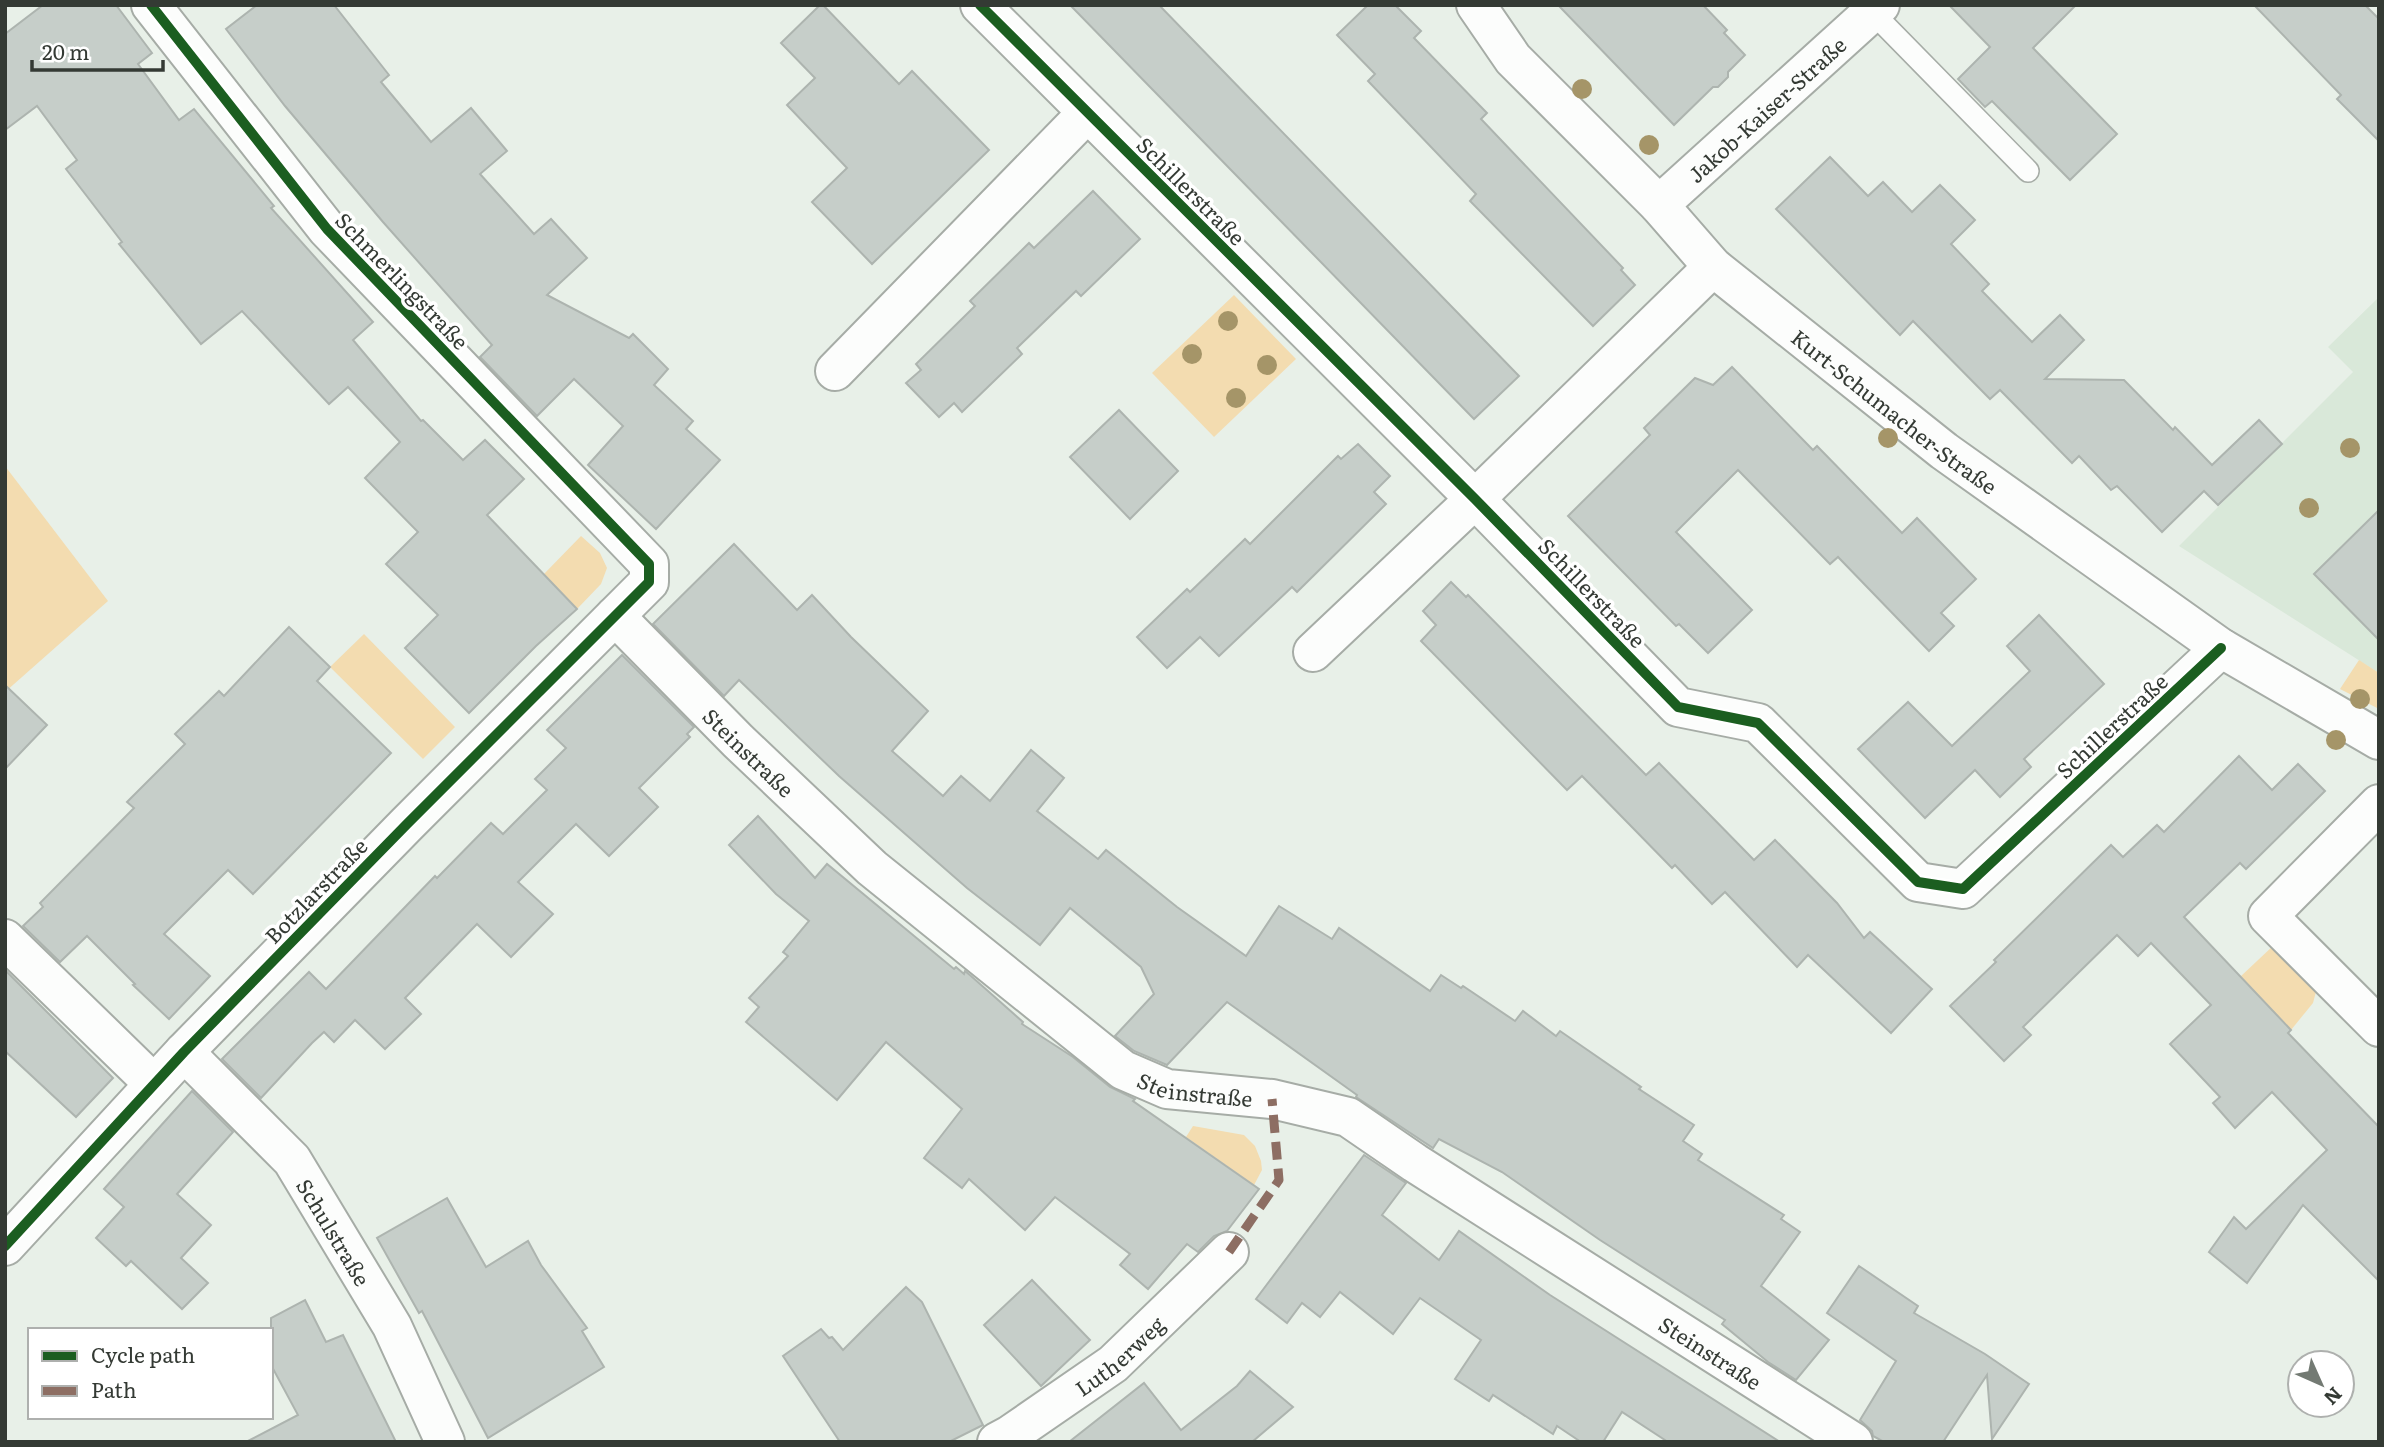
<svg xmlns="http://www.w3.org/2000/svg" width="2384" height="1447" font-family="Literata,serif">
  <rect width="100%" height="100%" fill="#e8f0e8"/>
  <polygon fill="#d9e8d9" points="2379,297 2379,673 2179,546 2353,372 2328,347"/>
  <g fill="#f3dcb0">
    <polygon points="1234,295 1296,359 1214,437 1152,373"/>
    <polygon points="5,466 108,601 5,692"/>
    <polygon points="581,536 600,553 607,568 601,584 577,609 544,574"/>
    <polygon points="364,634 455,727 423,759 330,667"/>
    <polygon points="2359,660 2379,673 2379,709 2340,689"/>
    <polygon points="2274,945 2317,988 2313,1003 2291,1030 2240,977"/>
    <polygon points="1193,1126 1244,1135 1255,1146 1261,1161 1262,1170 1254,1185 1186,1137"/>
  </g>
  <g fill="#c6cec9" stroke="#adb4af" stroke-width="2">
    <polygon points="43,5 116,5 152,53 138,64 179,120 194,109 274,206 271,208 373,322 353,340 421,421 423,420 463,460 485,440 524,479 487,515 577,609 536,646 469,713 405,648 438,615 386,564 418,532 365,478 400,442 348,387 329,404 242,311 201,344 119,244 122,242 66,169 77,160 37,106 5,130 5,34"/>
    <polygon points="257,5 334,5 389,75 381,82 431,142 471,108 507,151 480,174 534,234 551,219 587,258 547,295 629,338 633,334 668,369 654,385 693,421 686,429 720,460 656,529 588,465 623,426 574,379 537,416 480,357 492,345 383,222 285,106 226,29"/>
    <polygon points="820,5 823,5 899,84 912,71 989,150 872,264 812,202 847,168 787,105 815,78 781,43"/>
    <polygon points="1070,5 1159,5 1519,376 1474,419"/>
    <polygon points="1368,5 1395,5 1421,31 1414,38 1487,113 1481,119 1623,268 1621,270 1635,285 1593,326 1470,201 1476,194 1368,81 1375,74 1337,35"/>
    <polygon points="1558,5 1703,5 1727,30 1724,33 1745,55 1728,72 1728,77 1718,87 1713,87 1674,125"/>
    <polygon points="1949,5 2076,5 2033,48 2117,134 2070,180 1992,101 1985,107 1958,79 1990,47"/>
    <polygon points="2254,5 2365,5 2379,19 2379,141 2337,99 2341,95"/>
    <polygon points="1830,157 1868,196 1883,182 1912,212 1940,185 1975,220 1951,244 1989,284 1982,291 2032,342 2060,315 2084,340 2045,379 2124,380 2173,430 2175,427 2212,465 2259,420 2282,444 2218,505 2204,491 2162,532 2117,486 2111,490 2079,456 2072,463 2000,390 1990,399 1913,321 1900,335 1776,209"/>
    <polygon points="1093,191 1140,239 1081,296 1076,291 1017,348 1022,354 962,412 954,403 939,417 906,383 921,370 916,364 975,306 970,301 1029,243 1034,248"/>
    <polygon points="1732,367 1813,450 1817,446 1902,533 1917,518 1976,579 1941,613 1954,626 1929,651 1838,557 1830,564 1738,470 1676,532 1752,610 1708,653 1679,624 1676,626 1568,516 1650,435 1644,428 1695,378 1713,385"/>
    <polygon points="1119,410 1178,471 1130,519 1070,457"/>
    <polygon points="1358,444 1390,476 1374,492 1386,504 1297,592 1292,587 1219,656 1200,637 1167,668 1137,637 1187,589 1190,592 1245,539 1250,544 1338,456 1341,459"/>
    <polygon points="2379,510 2379,640 2314,574"/>
    <polygon points="734,544 797,610 812,595 851,637 928,711 892,751 943,796 961,776 990,801 1031,750 1064,778 1037,811 1098,859 1106,850 1177,907 1246,956 1279,906 1332,939 1339,928 1430,991 1441,975 1461,988 1463,986 1515,1021 1523,1011 1556,1036 1560,1031 1641,1087 1639,1089 1694,1125 1683,1141 1702,1154 1698,1160 1784,1215 1781,1219 1800,1232 1761,1286 1829,1340 1796,1380 1768,1362 1722,1324 1725,1320 1600,1240 1502,1172 1439,1139 1433,1148 1356,1097 1357,1095 1227,1002 1167,1065 1134,1051 1115,1036 1154,994 1141,967 1070,908 1040,945 967,888 839,776 739,680 724,696 653,624"/>
    <polygon points="1451,582 1466,597 1468,595 1646,775 1659,763 1754,860 1775,840 1837,903 1864,938 1870,932 1932,989 1891,1033 1808,955 1797,967 1725,892 1712,904 1675,865 1672,868 1582,776 1567,790 1421,641 1436,625 1423,611"/>
    <polygon points="2039,615 2104,684 2024,759 2031,767 2000,797 1975,770 1925,818 1858,749 1908,702 1952,746 2030,671 2007,646"/>
    <polygon points="289,627 330,667 317,681 391,753 253,894 228,870 164,934 210,976 169,1019 133,985 135,984 87,936 60,962 23,926 43,907 40,903 134,808 127,802 185,744 175,734 219,691 224,696"/>
    <polygon points="622,655 694,727 687,734 690,737 639,788 658,807 609,856 576,824 518,882 553,914 511,957 477,924 405,998 421,1014 385,1049 355,1020 334,1042 324,1032 312,1043 261,1098 222,1059 309,972 326,989 435,876 437,878 491,823 503,834 547,790 535,779 566,748 547,730"/>
    <polygon points="5,685 47,725 5,769"/>
    <polygon points="2239,756 2272,790 2298,764 2325,791 2246,869 2240,863 2184,917 2291,1030 2288,1033 2379,1127 2379,1281 2303,1205 2247,1283 2209,1252 2234,1217 2246,1229 2327,1150 2272,1092 2235,1128 2213,1103 2220,1097 2170,1044 2211,1005 2151,943 2138,956 2117,935 2023,1027 2031,1035 2004,1061 1950,1006 1996,962 1994,960 2111,845 2123,857 2157,825 2164,832"/>
    <polygon points="758,816 815,878 827,864 954,969 956,967 964,974 965,971 971,976 1023,1022 1022,1024 1073,1057 1110,1087 1135,1099 1133,1101 1259,1189 1227,1231 1214,1236 1198,1252 1187,1244 1148,1289 1120,1265 1130,1254 1055,1197 1025,1230 969,1179 962,1188 924,1158 962,1109 886,1042 837,1100 746,1022 759,1007 749,998 788,956 783,952 809,921 776,894 729,845"/>
    <polygon points="5,970 113,1078 76,1117 5,1051"/>
    <polygon points="192,1091 233,1132 177,1194 211,1225 181,1258 208,1283 182,1309 131,1261 126,1266 96,1238 124,1207 104,1189"/>
    <polygon points="1364,1155 1406,1183 1382,1215 1439,1260 1459,1231 1550,1295 1780,1442 1668,1442 1622,1412 1603,1442 1581,1442 1557,1426 1553,1434 1493,1395 1489,1401 1455,1379 1481,1340 1420,1298 1393,1334 1340,1292 1320,1317 1302,1303 1287,1323 1256,1299"/>
    <polygon points="447,1198 486,1267 528,1241 541,1265 587,1328 582,1331 604,1367 488,1438 422,1311 419,1313 377,1238"/>
    <polygon points="1859,1266 1918,1306 1914,1313 1985,1354 2029,1384 1992,1439 1987,1375 1943,1442 1884,1442 1873,1436 1872,1431 1860,1420 1896,1361 1827,1313"/>
    <polygon points="1032,1280 1090,1340 1041,1386 984,1325"/>
    <polygon points="906,1287 922,1302 983,1425 949,1442 840,1442 783,1356 821,1329 829,1338 832,1337 843,1350"/>
    <polygon points="305,1300 326,1342 343,1335 396,1442 246,1442 298,1415 271,1365 271,1318"/>
    <polygon points="1250,1371 1293,1407 1252,1442 1069,1442 1144,1383 1181,1430 1237,1386"/>
  </g>
  <g fill="none" stroke-linecap="round" stroke-linejoin="round">
    <g stroke="#a6aca6" stroke-width="24">
      <polyline id="lane" points="1872,12 2028,171"/>
    </g>
    <g stroke="#a6aca6" stroke-width="42">
      <g id="street">
        <polyline points="980,5 1475,499 1678,707 1758,723 1918,882 1963,889 2221,648"/>
        <path id="s1" d="M1476 5 1513 59 1659 205 1713 267 1944 451 2221 648 2379 740"/>
        <path id="s2" d="M1659 205 1880 5"/>
        <polyline points="835,371 1087,113"/>
        <path id="s3" d="M615 616 738 741 872 868 1123 1070 1167 1089 1272 1099 1348 1117 1415 1163 1853 1442"/>
        <polyline points="1313,652 1475,499 1713,267"/>
        <polyline points="2379,804 2268,916 2379,1027"/>
        <polyline points="5,939 154,1084"/>
        <path id="s4" d="M184 1052 292 1160 392 1326 445 1442"/>
        <polyline points="5,1246 184,1052 407,824 649,582 649,564 327,229 151,5"/>
        <path id="s5" d="M997 1442 1010 1435 1113 1364 1229 1252"/>
      </g>
    </g>
    <use href="#lane" stroke="#fcfdfc" stroke-width="21"/>
    <use href="#street" stroke="#fcfdfc" stroke-width="38"/>
    <polyline stroke="#8d6e63" stroke-width="9" stroke-dasharray="18 9" stroke-linecap="butt" points="1229,1252 1279,1180 1272,1099"/>
    <g stroke="#fff" stroke-width="15">
      <g id="cycleway">
        <polyline points="980,5 1475,499 1678,707 1758,723 1918,882 1963,889 2221,648"/>
        <polyline points="5,1246 184,1052 407,824 649,582 649,564 327,229 151,5"/>
      </g>
    </g>
    <use href="#cycleway" stroke="#1b5e20" stroke-width="10"/>
  </g>
  <g fill="#a59568">
    <circle cx="1582" cy="89" r="10"/>
    <circle cx="1649" cy="145" r="10"/>
    <circle cx="1228" cy="321" r="10"/>
    <circle cx="1192" cy="354" r="10"/>
    <circle cx="1267" cy="365" r="10"/>
    <circle cx="1236" cy="398" r="10"/>
    <circle cx="1888" cy="438" r="10"/>
    <circle cx="2350" cy="448" r="10"/>
    <circle cx="2309" cy="508" r="10"/>
    <circle cx="2360" cy="699" r="10"/>
    <circle cx="2336" cy="740" r="10"/>
  </g>
  <g text-anchor="middle" dominant-baseline="central" stroke-width="7" stroke-linejoin="round" paint-order="stroke">
    <g font-size="21" fill="#343a34" stroke="#fff">
      <text stroke="none"><textPath href="#s2" startOffset="144">Jakob-Kaiser-Straße</textPath></text>
      <text transform="translate(1192 190) rotate(45)">Schillerstraße</text>
      <text transform="translate(403 280) rotate(46)">Schmerlingstraße</text>
      <text stroke="none"><textPath href="#s1" startOffset="586">Kurt-Schumacher-Straße</textPath></text>
      <text transform="translate(1593 592) rotate(46)">Schillerstraße</text>
      <text transform="translate(2111 725) rotate(-43)">Schillerstraße</text>
      <text stroke="none"><textPath href="#s3" startOffset="191">Steinstraße</textPath></text>
      <text transform="translate(315 890) rotate(-46)">Botzlarstraße</text>
      <text stroke="none"><textPath href="#s3" startOffset="758">Steinstraße</textPath></text>
      <text stroke="none"><textPath href="#s4" startOffset="236">Schulstraße</textPath></text>
      <text stroke="none"><textPath href="#s3" startOffset="1346">Steinstraße</textPath></text>
      <text stroke="none"><textPath href="#s5" startOffset="150">Lutherweg</textPath></text>
    </g>
  </g>
  <rect width="2384" height="1447" fill="none" stroke="#343a34" stroke-width="14"/>
  <rect x="28" y="1328" width="245" height="91" fill="#ffffff" stroke="#aeb0ae" stroke-width="2"/>
  <rect x="42" y="1351" width="35" height="10" fill="#1b5e20" stroke="#aeb0ae" stroke-width="2"/>
  <text x="91" y="1363" font-size="21" fill="#343a34">Cycle path</text>
  <rect x="42" y="1386" width="35" height="10" fill="#8d6e63" stroke="#aeb0ae" stroke-width="2"/>
  <text x="91" y="1398" font-size="21" fill="#343a34">Path</text>
  <g transform="translate(2321 1384) rotate(135)"><circle r="33" fill="#ffffff" stroke="#aeb0ae" stroke-width="2"/>
  <path d="M0-5L12 26L0 18L-12 26Z" fill="#737a73"/>
  <text y="-10" font-size="19" font-weight="bold" text-anchor="middle" fill="#343a34">N</text>
  </g>
  <path d="M32 60v10h131v-10" fill="none" stroke="#343a34" stroke-width="3.5"/>
  <text x="42" y="60" font-size="21" fill="#343a34" stroke="#ffffff" stroke-width="5" paint-order="stroke">20 m</text>
</svg>
